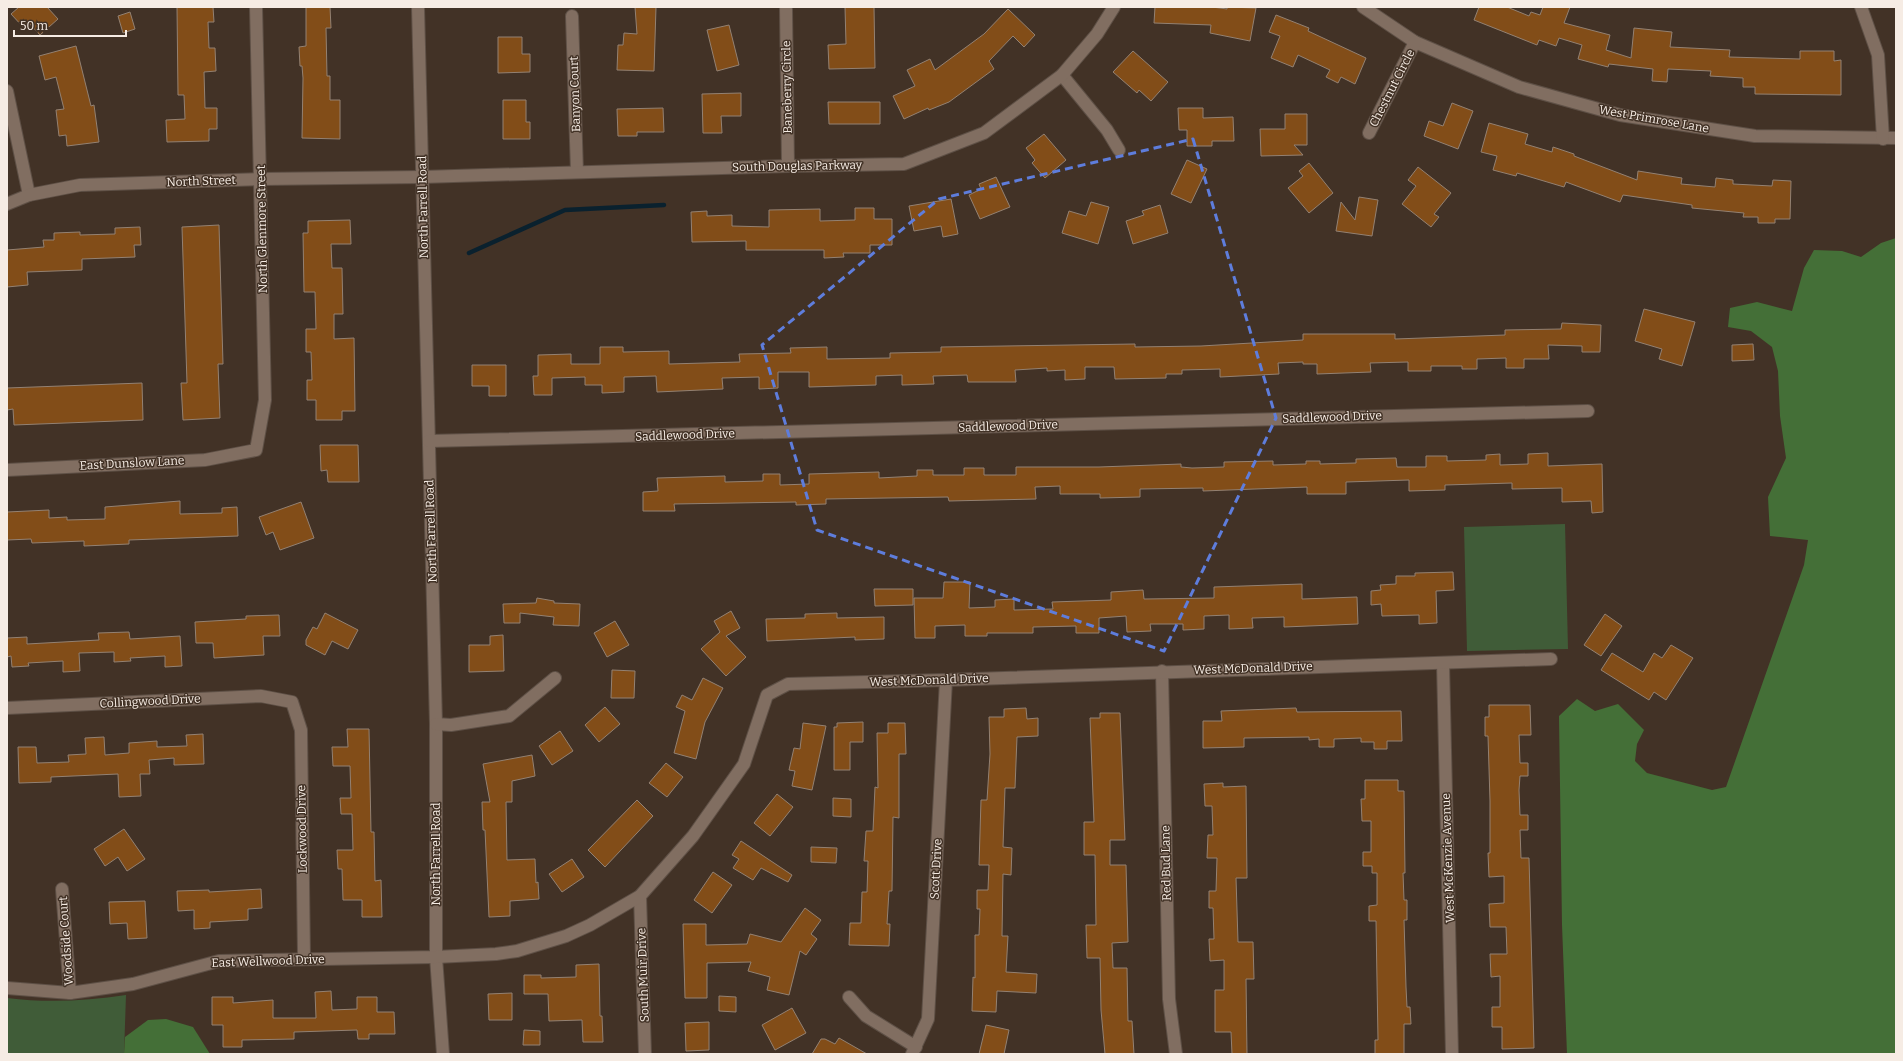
<svg xmlns="http://www.w3.org/2000/svg" width="1903" height="1061" font-family="Bitter,serif">
  <rect width="100%" height="100%" fill="#423226"/>
  <g fill="#405c38">
    <polygon points="1565,524 1568,649 1467,651 1464,527"/>
    <path d="M126 995 124 1054H7V998C47 1003 86 1001 126 995Z"/>
  </g>
  <g fill="#446f37">
    <polygon points="1896,238 1896,1054 1567,1054 1562,925 1559,716 1577,699 1595,711 1618,704 1644,730 1637,744 1635,761 1647,773 1712,790 1726,787 1804,565 1808,540 1770,536 1768,497 1786,458 1780,416 1778,371 1772,347 1751,331 1728,327 1730,308 1757,302 1792,311 1804,268 1814,250 1842,251 1861,257 1881,243"/>
    <polygon points="166,1019 193,1027 210,1054 124,1054 125,1037 148,1020"/>
  </g>
  <g fill="none" stroke-linecap="round" stroke-linejoin="round">
    <polyline stroke="#0a212e" stroke-width="4.5" points="469,253 565,210 664,205"/>
  </g>
  <g fill="#824d18" stroke="#938172">
    <polygon points="19,7 47,7 58,19 40,35 28,22 23,27 11,14"/>
    <polygon points="177,7 213,7 214,22 208,22 209,48 215,48 216,71 204,72 205,108 217,108 217,129 209,129 209,141 167,142 166,120 185,119 184,95 178,95"/>
    <polygon points="306,7 330,7 331,28 326,28 327,76 330,76 330,100 340,100 340,139 302,138 303,78 302,66 300,66 299,47 306,46"/>
    <polygon points="635,7 656,7 654,71 617,70 618,45 623,45 624,33 637,34"/>
    <polygon points="845,7 874,7 875,68 829,69 828,45 846,44"/>
    <polygon points="1155,7 1212,7 1227,9 1227,7 1256,8 1250,41 1210,33 1211,25 1154,23"/>
    <polygon points="1479,7 1507,7 1529,16 1531,12 1540,15 1543,7 1570,7 1564,23 1610,35 1606,50 1631,58 1634,28 1672,32 1670,47 1730,50 1729,57 1800,59 1800,51 1834,51 1834,61 1841,60 1841,95 1755,94 1755,87 1743,87 1743,78 1710,76 1711,71 1668,69 1667,82 1652,81 1653,69 1609,64 1608,67 1578,59 1582,45 1559,38 1556,46 1539,40 1537,45 1474,20"/>
    <polygon points="1008,9 1035,35 1024,47 1013,36 989,61 994,69 949,102 929,110 928,108 904,119 893,96 915,86 907,70 930,59 935,70 984,34"/>
    <polygon points="130,12 135,29 123,33 118,16"/>
    <polygon points="1276,15 1309,28 1308,31 1366,58 1355,84 1341,77 1338,83 1326,77 1330,70 1298,55 1293,67 1271,58 1280,36 1269,32"/>
    <polygon points="729,25 739,65 717,71 707,30"/>
    <polygon points="498,37 522,37 522,54 530,54 530,72 498,73"/>
    <polygon points="76,46 91,106 94,105 99,142 67,146 66,135 59,136 56,110 64,109 56,77 45,80 39,56"/>
    <polygon points="1133,51 1168,82 1151,101 1139,90 1137,93 1113,72"/>
    <polygon points="741,93 741,116 721,116 722,133 703,133 702,94"/>
    <polygon points="503,100 526,100 526,122 530,122 530,139 503,139"/>
    <polygon points="828,102 880,102 880,124 829,124"/>
    <polygon points="1452,103 1473,111 1458,149 1424,136 1429,121 1443,126"/>
    <polygon points="663,108 664,132 637,132 637,136 618,136 617,109"/>
    <polygon points="1178,108 1203,108 1203,118 1233,117 1234,141 1212,141 1212,146 1187,146 1187,130 1179,130"/>
    <polygon points="1285,114 1307,114 1307,145 1294,145 1303,155 1261,156 1260,129 1285,129"/>
    <polygon points="1489,123 1528,134 1525,144 1552,152 1553,147 1574,154 1574,156 1637,180 1638,171 1682,178 1681,184 1715,187 1716,178 1733,180 1733,184 1772,186 1773,180 1791,181 1790,219 1775,219 1775,223 1758,223 1758,217 1743,217 1744,213 1692,208 1692,205 1623,195 1620,202 1566,182 1564,187 1517,173 1516,176 1493,170 1497,156 1481,152"/>
    <polygon points="1044,134 1066,160 1045,178 1032,163 1035,160 1026,148"/>
    <polygon points="1187,160 1207,169 1191,203 1171,194"/>
    <polygon points="1309,163 1333,193 1309,213 1288,188 1303,176 1299,171"/>
    <polygon points="1418,167 1451,193 1434,214 1439,217 1431,227 1402,204 1416,186 1408,180"/>
    <polygon points="996,177 1010,207 980,219 969,195 981,189 979,184"/>
    <polygon points="1359,197 1378,200 1372,236 1336,231 1341,202 1355,220"/>
    <polygon points="951,199 958,234 943,237 941,226 914,231 909,206"/>
    <polygon points="1091,202 1109,207 1098,244 1062,233 1069,211 1086,216"/>
    <polygon points="1160,205 1168,233 1133,244 1126,221 1144,215 1142,211"/>
    <polygon points="855,208 874,208 874,219 892,219 892,245 870,245 870,253 843,253 844,257 824,258 824,250 746,250 746,241 692,242 691,212 707,211 707,216 732,215 732,226 769,227 769,210 820,209 820,221 855,220"/>
    <polygon points="350,220 351,244 331,244 332,268 342,268 343,314 334,314 334,339 354,338 355,411 342,411 342,420 316,420 316,400 307,400 307,380 312,380 311,352 306,352 306,329 316,329 315,292 304,292 303,233 308,233 308,221"/>
    <polygon points="219,225 223,364 218,364 220,418 183,420 181,383 187,383 182,227"/>
    <polygon points="140,227 141,245 134,245 135,257 82,259 82,270 27,272 28,285 7,287 7,250 44,247 43,240 54,240 54,233 80,232 80,235 115,234 115,228"/>
    <polygon points="1644,309 1695,322 1682,366 1659,359 1662,349 1635,341"/>
    <polygon points="1562,323 1601,325 1600,352 1582,352 1582,346 1548,345 1549,359 1524,359 1524,368 1506,368 1506,358 1477,359 1477,369 1462,369 1462,366 1431,366 1431,371 1408,371 1408,362 1370,363 1371,372 1317,374 1317,364 1303,364 1303,362 1278,363 1279,374 1220,377 1220,369 1182,370 1182,374 1166,374 1166,378 1115,379 1114,367 1085,367 1085,379 1065,380 1065,370 1047,371 1047,368 1015,370 1016,382 968,382 967,375 933,376 934,384 902,385 902,375 876,376 876,385 809,387 809,372 778,372 778,388 759,389 759,377 722,378 723,389 657,392 656,376 624,377 624,392 602,393 602,385 585,385 585,377 552,378 552,395 534,395 533,376 538,376 538,355 571,354 571,364 600,364 600,347 623,347 623,352 669,351 669,364 740,362 739,354 791,353 790,348 827,347 827,359 890,358 890,353 941,352 941,347 1135,344 1135,347 1201,346 1303,340 1303,334 1395,334 1395,339 1505,335 1505,330 1561,329"/>
    <polygon points="1753,344 1754,360 1732,361 1732,345"/>
    <polygon points="472,365 506,365 506,396 489,396 489,386 472,386"/>
    <polygon points="142,383 143,420 14,425 13,409 7,410 7,388"/>
    <polygon points="320,445 358,445 359,482 328,482 327,470 321,471"/>
    <polygon points="1548,453 1548,466 1602,464 1603,512 1592,513 1591,501 1562,502 1562,488 1512,489 1512,483 1445,485 1445,490 1409,491 1409,480 1346,482 1346,494 1307,494 1307,487 1203,491 1203,488 1140,489 1140,497 1100,498 1100,494 1060,494 1060,486 1035,487 1036,499 949,501 948,497 826,499 826,504 796,505 796,502 674,504 675,511 643,511 643,492 658,491 657,478 725,476 725,482 763,481 763,474 780,474 780,485 809,484 809,474 879,472 879,478 917,476 917,470 933,470 933,475 964,475 964,468 984,468 984,475 1016,475 1016,467 1099,467 1181,464 1181,467 1192,468 1224,467 1224,462 1273,461 1273,465 1306,464 1306,461 1320,461 1320,464 1356,463 1356,459 1396,458 1397,467 1426,467 1426,456 1447,456 1447,461 1486,460 1486,455 1500,454 1500,465 1528,464 1528,454"/>
    <polygon points="180,501 180,514 222,513 222,508 237,507 238,536 129,540 129,544 84,546 84,541 32,543 31,539 7,540 7,512 49,510 49,518 67,517 67,520 105,519 105,507"/>
    <polygon points="301,502 314,538 280,550 273,532 266,535 259,517"/>
    <polygon points="1453,572 1454,590 1436,591 1437,623 1419,624 1419,615 1382,616 1381,604 1371,605 1371,591 1381,590 1380,585 1396,584 1396,576 1415,576 1415,573"/>
    <polygon points="944,582 970,582 969,608 995,607 995,600 1014,599 1014,610 1053,609 1052,602 1111,600 1111,592 1143,590 1144,599 1214,598 1214,587 1302,584 1302,599 1357,597 1358,624 1284,627 1284,617 1252,618 1253,628 1229,629 1229,615 1204,616 1204,629 1183,630 1183,624 1150,624 1151,631 1127,632 1126,616 1099,618 1099,633 1076,633 1076,626 1033,627 1033,633 987,633 987,636 965,636 965,625 935,626 935,638 915,638 914,598 943,598"/>
    <polygon points="874,589 913,589 913,605 875,606"/>
    <polygon points="537,598 554,601 554,603 580,604 579,626 553,625 554,617 520,613 520,623 504,623 503,604 536,603"/>
    <polygon points="731,611 740,628 726,636 746,657 726,676 701,649 720,632 714,621"/>
    <polygon points="325,613 358,630 348,649 332,641 325,655 306,645 306,640 313,627 317,629"/>
    <polygon points="837,613 837,618 884,617 884,639 855,640 855,637 767,641 766,619 805,618 805,614"/>
    <polygon points="1605,614 1622,626 1601,656 1584,645"/>
    <polygon points="279,615 280,636 263,636 264,655 214,658 213,643 196,643 195,622 246,619 246,616"/>
    <polygon points="615,621 629,645 607,657 594,633"/>
    <polygon points="129,632 130,639 180,636 182,666 165,667 165,656 130,658 131,661 114,662 114,652 79,653 80,671 63,672 63,661 28,663 29,666 12,667 11,656 7,657 7,638 27,637 27,644 99,640 98,633"/>
    <polygon points="503,635 504,671 469,672 469,645 490,645 490,636"/>
    <polygon points="1671,645 1693,658 1666,700 1654,692 1649,700 1601,670 1612,653 1643,672 1654,653 1662,658"/>
    <polygon points="612,670 635,671 634,698 611,698"/>
    <polygon points="703,678 723,688 705,722 696,759 674,753 685,711 676,707 682,695 692,700"/>
    <polygon points="1489,705 1530,705 1531,735 1519,735 1520,763 1528,763 1528,776 1520,776 1519,790 1520,815 1528,815 1528,830 1520,830 1521,858 1529,858 1534,1048 1502,1049 1502,1027 1492,1027 1492,1007 1500,1007 1500,976 1491,977 1490,954 1507,954 1506,927 1490,927 1489,904 1504,903 1504,876 1489,877 1488,853 1490,853 1490,801 1488,736 1485,736 1485,717 1489,717"/>
    <polygon points="605,707 620,724 599,742 585,725"/>
    <polygon points="1026,708 1027,719 1038,718 1038,736 1017,737 1015,788 1005,788 1003,847 1012,848 1011,875 1003,874 1002,936 1008,936 1006,972 1037,974 1036,993 997,991 996,1012 972,1011 973,977 975,978 975,935 979,935 980,909 977,909 977,890 988,890 989,865 979,865 981,800 987,800 990,754 989,717 1004,717 1004,709"/>
    <polygon points="1296,708 1297,712 1401,711 1402,741 1387,741 1387,749 1374,749 1374,742 1361,742 1361,738 1334,739 1334,747 1319,747 1319,739 1309,740 1309,737 1244,738 1244,747 1203,748 1203,721 1222,721 1221,711"/>
    <polygon points="1100,713 1120,713 1125,840 1110,840 1110,865 1126,865 1128,942 1112,943 1113,968 1127,968 1128,1021 1132,1021 1134,1054 1105,1054 1101,1010 1100,958 1087,958 1086,925 1096,925 1095,855 1084,855 1084,822 1094,822 1090,718 1100,718"/>
    <polygon points="863,722 863,742 850,742 850,770 834,770 834,727 837,727 837,723"/>
    <polygon points="803,723 826,726 812,790 792,786 795,771 789,770 794,748 800,749"/>
    <polygon points="888,723 905,723 906,754 899,754 899,818 893,817 892,891 889,891 887,924 890,924 889,946 849,945 850,923 861,923 862,892 867,892 868,861 864,861 866,831 873,831 875,787 878,788 877,733 888,733"/>
    <polygon points="347,729 369,729 371,832 374,832 375,881 381,880 382,917 362,917 362,900 343,900 342,869 338,869 337,850 353,850 352,814 341,814 340,798 351,798 350,766 333,766 332,747 348,747"/>
    <polygon points="560,731 573,751 552,765 539,746"/>
    <polygon points="203,734 204,764 174,765 174,758 149,760 150,774 140,774 141,796 119,797 118,774 51,777 51,782 19,783 18,747 36,747 37,763 69,762 68,755 86,754 85,738 104,737 105,755 129,753 129,743 157,741 157,747 187,746 186,735"/>
    <polygon points="532,755 535,776 512,781 512,802 506,802 507,860 535,859 536,883 538,882 539,899 510,901 510,916 489,917 485,830 483,830 482,802 490,802 483,764"/>
    <polygon points="666,763 683,777 667,797 649,783"/>
    <polygon points="1365,780 1398,780 1398,791 1404,791 1405,873 1403,873 1404,900 1407,900 1407,920 1404,920 1406,987 1407,1007 1410,1007 1411,1024 1404,1024 1404,1054 1375,1054 1375,1040 1378,1040 1376,921 1369,921 1369,906 1377,905 1377,873 1372,873 1372,866 1363,866 1363,852 1371,852 1371,821 1362,821 1361,799 1365,799"/>
    <polygon points="1223,783 1223,787 1246,786 1247,878 1236,878 1238,942 1253,942 1254,979 1246,979 1247,1054 1232,1054 1231,1032 1215,1032 1215,990 1224,990 1224,960 1210,961 1209,939 1214,939 1213,908 1209,908 1209,891 1216,891 1217,858 1207,858 1208,835 1213,835 1212,806 1205,806 1204,784"/>
    <polygon points="777,794 793,807 770,836 754,823"/>
    <polygon points="833,798 851,799 851,817 833,816"/>
    <polygon points="637,800 653,816 605,867 588,850"/>
    <polygon points="124,829 145,859 127,871 118,857 105,866 94,849"/>
    <polygon points="741,841 792,875 788,882 761,868 753,880 733,868 739,859 732,855"/>
    <polygon points="811,847 837,848 836,863 811,862"/>
    <polygon points="572,859 584,877 562,892 549,874"/>
    <polygon points="713,872 732,885 712,913 694,900"/>
    <polygon points="261,889 262,908 248,909 248,920 210,922 210,928 194,929 194,910 178,911 177,891 209,890 209,892"/>
    <polygon points="145,901 147,938 128,939 127,923 110,924 109,902"/>
    <polygon points="805,908 821,920 811,934 817,939 806,955 800,951 789,995 767,990 770,977 748,971 751,962 707,963 707,998 685,998 683,924 706,924 706,945 747,944 750,934 781,942"/>
    <polygon points="599,964 600,1016 602,1016 603,1042 583,1042 582,1020 549,1021 548,994 524,994 524,975 541,975 541,978 576,977 576,965"/>
    <polygon points="331,991 332,1010 357,1009 357,997 377,997 377,1012 394,1012 395,1034 369,1034 369,1039 358,1039 357,1030 294,1032 294,1039 242,1040 242,1047 223,1047 223,1025 212,1025 212,997 233,997 233,1003 273,1000 273,1018 316,1018 315,992"/>
    <polygon points="512,993 512,1020 489,1020 488,994"/>
    <polygon points="719,996 736,997 736,1012 719,1011"/>
    <polygon points="792,1008 806,1033 775,1050 762,1025"/>
    <polygon points="709,1022 709,1050 686,1051 685,1023"/>
    <polygon points="986,1025 1009,1030 1004,1054 979,1054"/>
    <polygon points="524,1030 540,1031 540,1045 523,1045"/>
    <polygon points="839,1038 867,1054 812,1054 821,1039 825,1039 835,1044"/>
  </g>
  <g fill="none" stroke-linecap="round" stroke-linejoin="round">
    <g stroke="#5e5046" stroke-width="14">
      <g id="street">
        <polyline points="418,7 436,724 436,957 443,1054"/>
        <polyline points="1363,7 1415,42 1519,87 1620,115 1755,136 1896,138"/>
        <polyline points="1861,7 1878,55 1883,139"/>
        <polyline points="786,9 788,166"/>
        <polyline points="572,16 577,172"/>
        <polyline points="1062,75 1107,130 1119,150"/>
        <polyline points="7,91 29,195"/>
        <polyline points="1369,133 1415,42"/>
        <polyline points="7,204 29,195 80,185 261,179 422,177 788,166 904,164 984,133 1062,75 1097,34 1114,7"/>
        <polyline points="429,441 1588,411"/>
        <polyline points="7,470 205,460 256,450 265,400 256,7"/>
        <polyline points="1443,663 1452,1054"/>
        <polyline points="1162,671 1169,999 1176,1054"/>
        <polyline points="7,708 261,696 292,702 301,730 304,958"/>
        <polyline points="436,724 451,725 509,716 555,678"/>
        <polyline points="62,889 70,993"/>
        <polyline points="640,896 645,1054"/>
        <polyline points="7,988 70,993 133,984 219,961 436,957 496,954 517,951 566,936 590,925 640,896 693,836 744,764 767,695 788,684 946,680 1551,659"/>
        <polyline points="849,997 866,1016 916,1047"/>
        <polyline points="912,1054 928,1019 946,680"/>
      </g>
    </g>
    <use href="#street" stroke="#816e61" stroke-width="12"/>
  </g>
  <path fill="none" stroke="#5e7ddc" stroke-width="3" stroke-dasharray="8 5" stroke-linejoin="round" d="M1193 139 1276 418 1164 651 817 530 762 345 939 199Z"/>
  <g text-anchor="middle" dominant-baseline="central" stroke-width="3" stroke-linejoin="round" paint-order="stroke">
    <g font-size="12" fill="#f6ece4" stroke="#423226">
      <text transform="translate(787 87) rotate(-91)">Baneberry Circle</text>
      <text transform="translate(1392 88) rotate(-63)">Chestnut Circle</text>
      <text transform="translate(575 94) rotate(-92)">Banyon Court</text>
      <text transform="translate(1654 119) rotate(10)">West Primrose Lane</text>
      <text transform="translate(797 166) rotate(-1)">South Douglas Parkway</text>
      <text transform="translate(201 181) rotate(-2)">North Street</text>
      <text transform="translate(423 207) rotate(-91)">North Farrell Road</text>
      <text transform="translate(262 229) rotate(-91)">North Glenmore Street</text>
      <text transform="translate(1332 417) rotate(-2)">Saddlewood Drive</text>
      <text transform="translate(1008 426) rotate(-2)">Saddlewood Drive</text>
      <text transform="translate(685 435) rotate(-2)">Saddlewood Drive</text>
      <text transform="translate(132 463) rotate(-3)">East Dunslow Lane</text>
      <text transform="translate(431 531) rotate(-92)">North Farrell Road</text>
      <text transform="translate(1253 668) rotate(-2)">West McDonald Drive</text>
      <text transform="translate(929 680) rotate(-2)">West McDonald Drive</text>
      <text transform="translate(150 701) rotate(-3)">Collingwood Drive</text>
      <text transform="translate(302 829) rotate(-91)">Lockwood Drive</text>
      <text transform="translate(436 854) rotate(-90)">North Farrell Road</text>
      <text transform="translate(1448 858) rotate(-92)">West McKenzie Avenue</text>
      <text transform="translate(1166 863) rotate(-91)">Red Bud Lane</text>
      <text transform="translate(936 869) rotate(-87)">Scott Drive</text>
      <text transform="translate(66 941) rotate(-94)">Woodside Court</text>
      <text transform="translate(268 961) rotate(-2)">East Wellwood Drive</text>
      <text transform="translate(643 975) rotate(-92)">South Muir Drive</text>
    </g>
  </g>
  <rect width="1903" height="1061" fill="none" stroke="#f6ece4" stroke-width="16"/>
  <path d="M14 30v6h112v-6" fill="none" stroke="#f6ece4" stroke-width="2"/>
  <text x="20" y="30" font-size="12" fill="#f6ece4" stroke="#423226" stroke-width="3" paint-order="stroke">50 m</text>
</svg>
